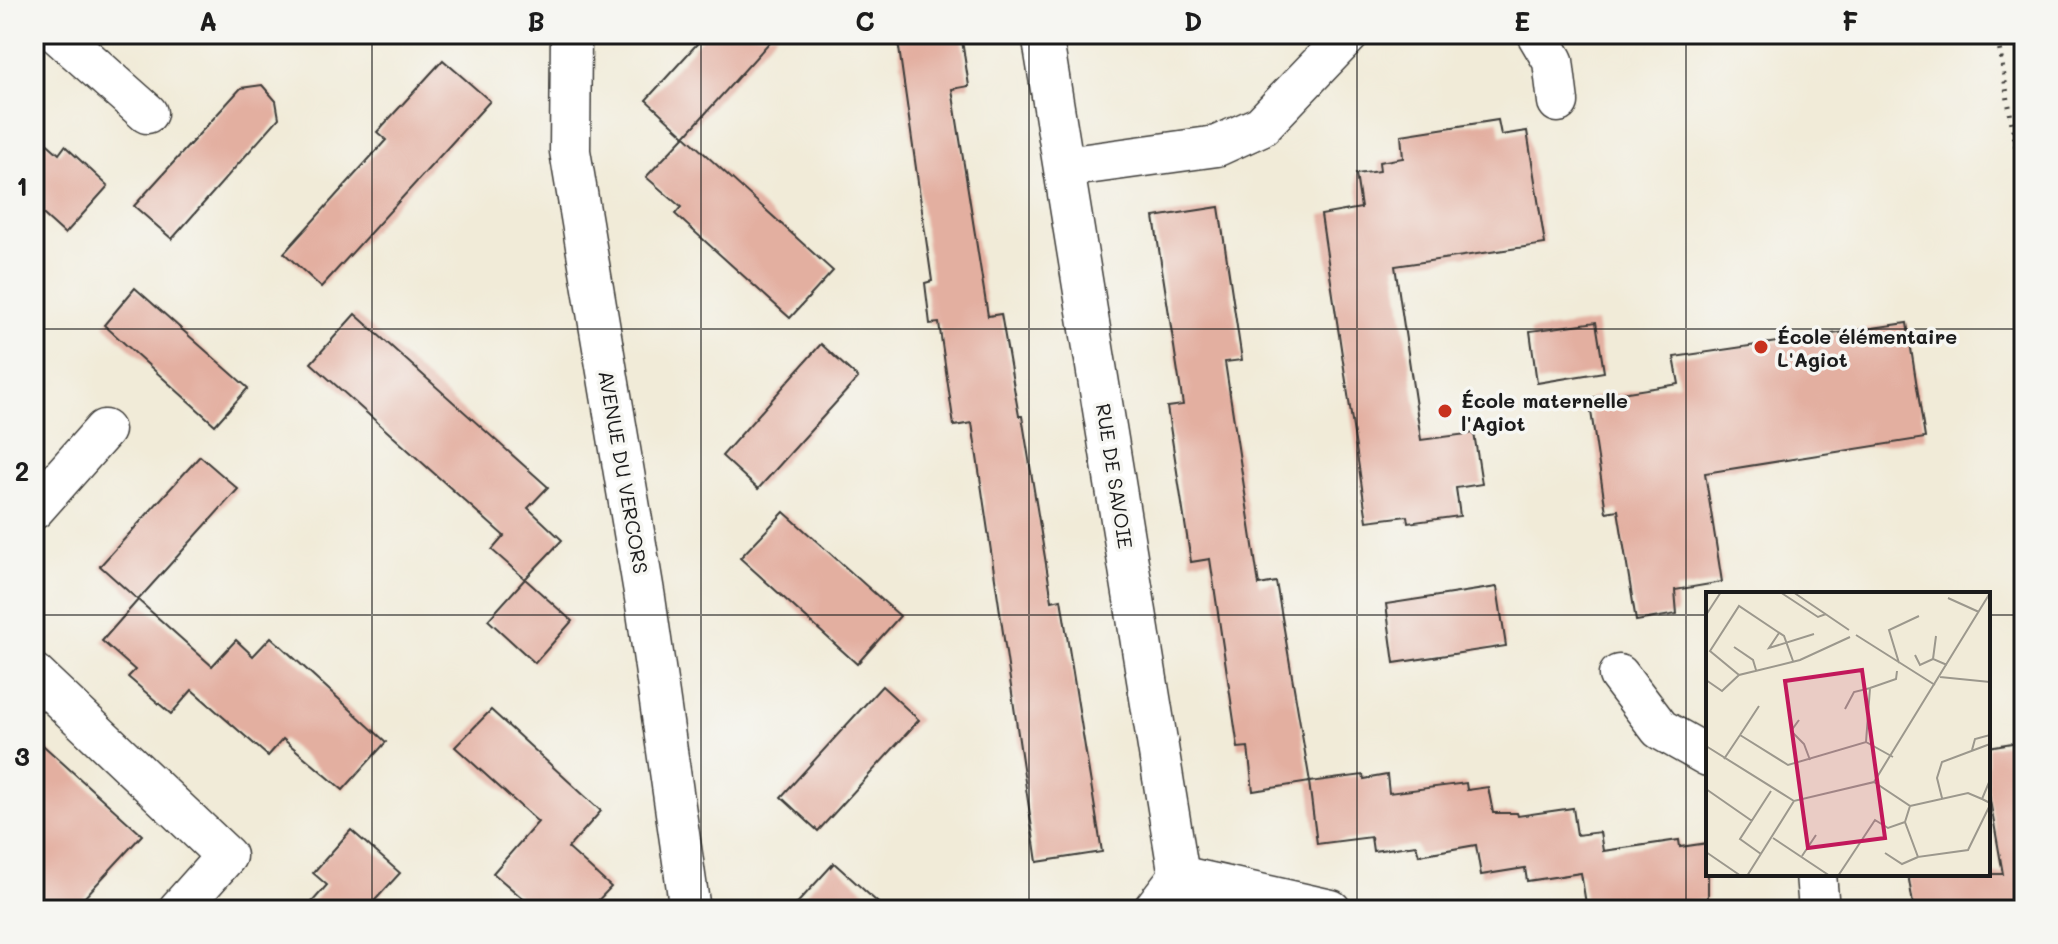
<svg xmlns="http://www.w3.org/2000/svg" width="2058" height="944" font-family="Mali,sans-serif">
  <rect width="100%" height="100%" fill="#f6f6f2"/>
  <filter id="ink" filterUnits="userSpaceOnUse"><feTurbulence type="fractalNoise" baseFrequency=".0125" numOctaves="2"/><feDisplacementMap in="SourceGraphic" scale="16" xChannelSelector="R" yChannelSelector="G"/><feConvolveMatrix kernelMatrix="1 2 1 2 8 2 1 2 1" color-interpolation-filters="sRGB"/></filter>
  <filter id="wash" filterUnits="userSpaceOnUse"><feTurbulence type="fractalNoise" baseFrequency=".006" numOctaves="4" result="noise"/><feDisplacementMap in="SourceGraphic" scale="32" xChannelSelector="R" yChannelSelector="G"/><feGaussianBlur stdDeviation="1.8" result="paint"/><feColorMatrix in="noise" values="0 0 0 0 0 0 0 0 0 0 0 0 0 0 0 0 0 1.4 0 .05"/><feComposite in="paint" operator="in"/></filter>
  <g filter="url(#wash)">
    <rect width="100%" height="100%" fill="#f1ebd8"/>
    <g id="blocks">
      <g fill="#e3afa0">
        <polygon points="706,34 777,34 685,136 833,271 790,318 675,214 681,207 646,177 685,136 646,100"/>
        <polygon points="897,34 961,34 969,86 952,89 988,316 1001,314 1019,416 1022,416 1052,601 1061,599 1102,852 1037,862 972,423 954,426 939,323 930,324 925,283 932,281"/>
        <polygon points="443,60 490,101 321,287 284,253 386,140 377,132"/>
        <polygon points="262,85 276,101 279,118 172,239 134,206 241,88"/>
        <polygon points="1498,120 1501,135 1527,131 1545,244 1395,266 1421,440 1474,433 1482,484 1456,488 1460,516 1408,523 1407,516 1367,521 1321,215 1361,208 1356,174 1380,171 1379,162 1403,158 1401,135"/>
        <polygon points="34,132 59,154 65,146 108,186 65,234 34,206"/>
        <polygon points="1219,207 1242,360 1225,362 1259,585 1276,582 1310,782 1253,791 1248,747 1238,748 1210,559 1191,562 1167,407 1183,405 1154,217"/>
        <polygon points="135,288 248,388 215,425 104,325"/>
        <polygon points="355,314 548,487 528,508 562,540 525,579 492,550 504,536 311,363"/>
        <polygon points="1596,322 1604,372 1537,383 1530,331"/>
        <polygon points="1907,323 1925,438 1705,473 1722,582 1675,590 1677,614 1636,621 1618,510 1606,512 1589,398 1679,384 1674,357"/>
        <polygon points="821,344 858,378 758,489 722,456"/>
        <polygon points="200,456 238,489 138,600 212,666 236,640 253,656 271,637 386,742 343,790 283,739 268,756 192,690 171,714 128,677 135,670 102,641 138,600 100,566"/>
        <polygon points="784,512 900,616 857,664 740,558"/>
        <polygon points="525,579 572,621 535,663 488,620"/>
        <polygon points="1497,587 1506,646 1394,663 1386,604"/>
        <polygon points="882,686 919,720 818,831 781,797"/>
        <polygon points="491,710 601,811 568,848 611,887 589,910 536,910 493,873 538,822 455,747"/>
        <polygon points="34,737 142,835 73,910 34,910"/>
        <polygon points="2024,741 2024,910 1914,910 1908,874 2003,874 1988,789 1988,747"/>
        <polygon points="1363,775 1364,779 1387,775 1389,793 1466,783 1467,790 1488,787 1493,813 1517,813 1518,816 1573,808 1577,835 1600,832 1603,851 1679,840 1680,847 1708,843 1708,899 1637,910 1633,910 1632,901 1587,910 1581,873 1527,881 1525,868 1481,875 1476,845 1419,855 1416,845 1373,851 1371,837 1317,844 1309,782"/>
        <polygon points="351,830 400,873 366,910 305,910 327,885 313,873"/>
        <polygon points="834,863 886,910 791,910"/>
      </g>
    </g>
  </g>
  <g filter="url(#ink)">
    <use href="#blocks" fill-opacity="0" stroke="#3c3b38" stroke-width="2"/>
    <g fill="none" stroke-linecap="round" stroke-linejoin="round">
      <g stroke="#3c3b38" stroke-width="43">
        <g id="minor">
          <polyline points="58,34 147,113"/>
          <polyline points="571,34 570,151 645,598 690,910"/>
          <polyline points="1042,34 1179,876 1153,910"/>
          <polyline points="1537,34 1553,61 1558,102"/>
          <polyline points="1065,167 1217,146 1261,126 1349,34"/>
          <polyline points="34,509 104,430"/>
          <polyline points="34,674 226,856 178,910"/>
          <polyline points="1619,675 1660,729 1708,756"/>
          <polyline points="1816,874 1819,910"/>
          <polyline points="1179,876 1331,910"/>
        </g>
      </g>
      <polyline stroke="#3c3b38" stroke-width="5" stroke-dasharray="2 6" stroke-linecap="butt" points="1997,34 2024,196"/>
      <use href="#minor" stroke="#fff" stroke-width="40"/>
    </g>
  </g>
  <path fill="none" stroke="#1c1c1c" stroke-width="2" stroke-opacity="0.55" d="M372 34V910M701 34V910M1029 34V910M1357 34V910M1686 34V910M34 329H2024M34 615H1708M1988 615H2024"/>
  <g fill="#c8321e" stroke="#f6f6f2" stroke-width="3">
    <circle cx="1761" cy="347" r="8"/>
    <circle cx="1445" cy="411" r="8"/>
  </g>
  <g text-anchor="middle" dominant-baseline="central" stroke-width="7" stroke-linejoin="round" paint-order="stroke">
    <g font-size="20" font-weight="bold" fill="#1c1c1c" stroke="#f6f6f2" text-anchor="start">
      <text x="1777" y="336">École élémentaire<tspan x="1777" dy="23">L'Agiot</tspan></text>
      <text x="1461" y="400">École maternelle<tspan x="1461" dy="23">l'Agiot</tspan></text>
    </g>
    <g font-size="20" fill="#1c1c1c" stroke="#f6f6f2">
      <text transform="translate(624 472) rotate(80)">AVENUE DU VERCORS</text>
      <text transform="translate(1115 476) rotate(81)">RUE DE SAVOIE</text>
    </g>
  </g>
  <g transform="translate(1706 592)">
    <rect width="284" height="284" fill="#f1ebd8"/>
    <path fill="none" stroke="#9c988d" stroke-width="2" d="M74 0 112 25 120 22M87 0 143 38M242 6 273 20M0 23 15 0M73 41 63 56 108 42M150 43 229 93M230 44 227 67 241 73M28 55 47 68 50 78M209 63 214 73 227 67M193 71 183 38 213 24M33 83 4 59 33 14 78 44 87 69M234 85 284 90M0 88 16 99 33 83 94 68 144 45M164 96 190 87 191 79M139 117 148 100 164 96 160 150M93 128 85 139 98 152 104 168M34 143 53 114M0 154 88 209 168 190 284 1M266 158 269 147 284 143M18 167 34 143 82 173 160 150 187 165M284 188 276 207 284 211M168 190 204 214 199 230 212 265 262 258 284 213M0 197 46 229M236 206 231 186 236 170 284 152M204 214 262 201 276 207M67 246 124 284M0 260 35 284M179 261 196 272 212 265M55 262 34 247 65 199M96 264 110 243M41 284 88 209M132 284 169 228 182 236 199 230"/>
    <path fill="#c2185b" fill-opacity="0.15" stroke="#c2185b" stroke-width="4" d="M156 78 179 246 102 256 79 89Z"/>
    <rect width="284" height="284" fill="none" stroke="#1c1c1c" stroke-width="4"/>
  </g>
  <rect width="2058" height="944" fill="none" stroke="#f6f6f2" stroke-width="88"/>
  <rect x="44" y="44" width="1970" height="856" fill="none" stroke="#1c1c1c" stroke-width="3"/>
  <g font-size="26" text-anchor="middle" font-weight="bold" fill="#1c1c1c">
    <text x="208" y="31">A</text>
    <text x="536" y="31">B</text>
    <text x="865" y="31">C</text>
    <text x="1193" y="31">D</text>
    <text x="1522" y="31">E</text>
    <text x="1850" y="31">F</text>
    <text x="22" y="196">1</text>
    <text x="22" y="481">2</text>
    <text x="22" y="766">3</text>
  </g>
</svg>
